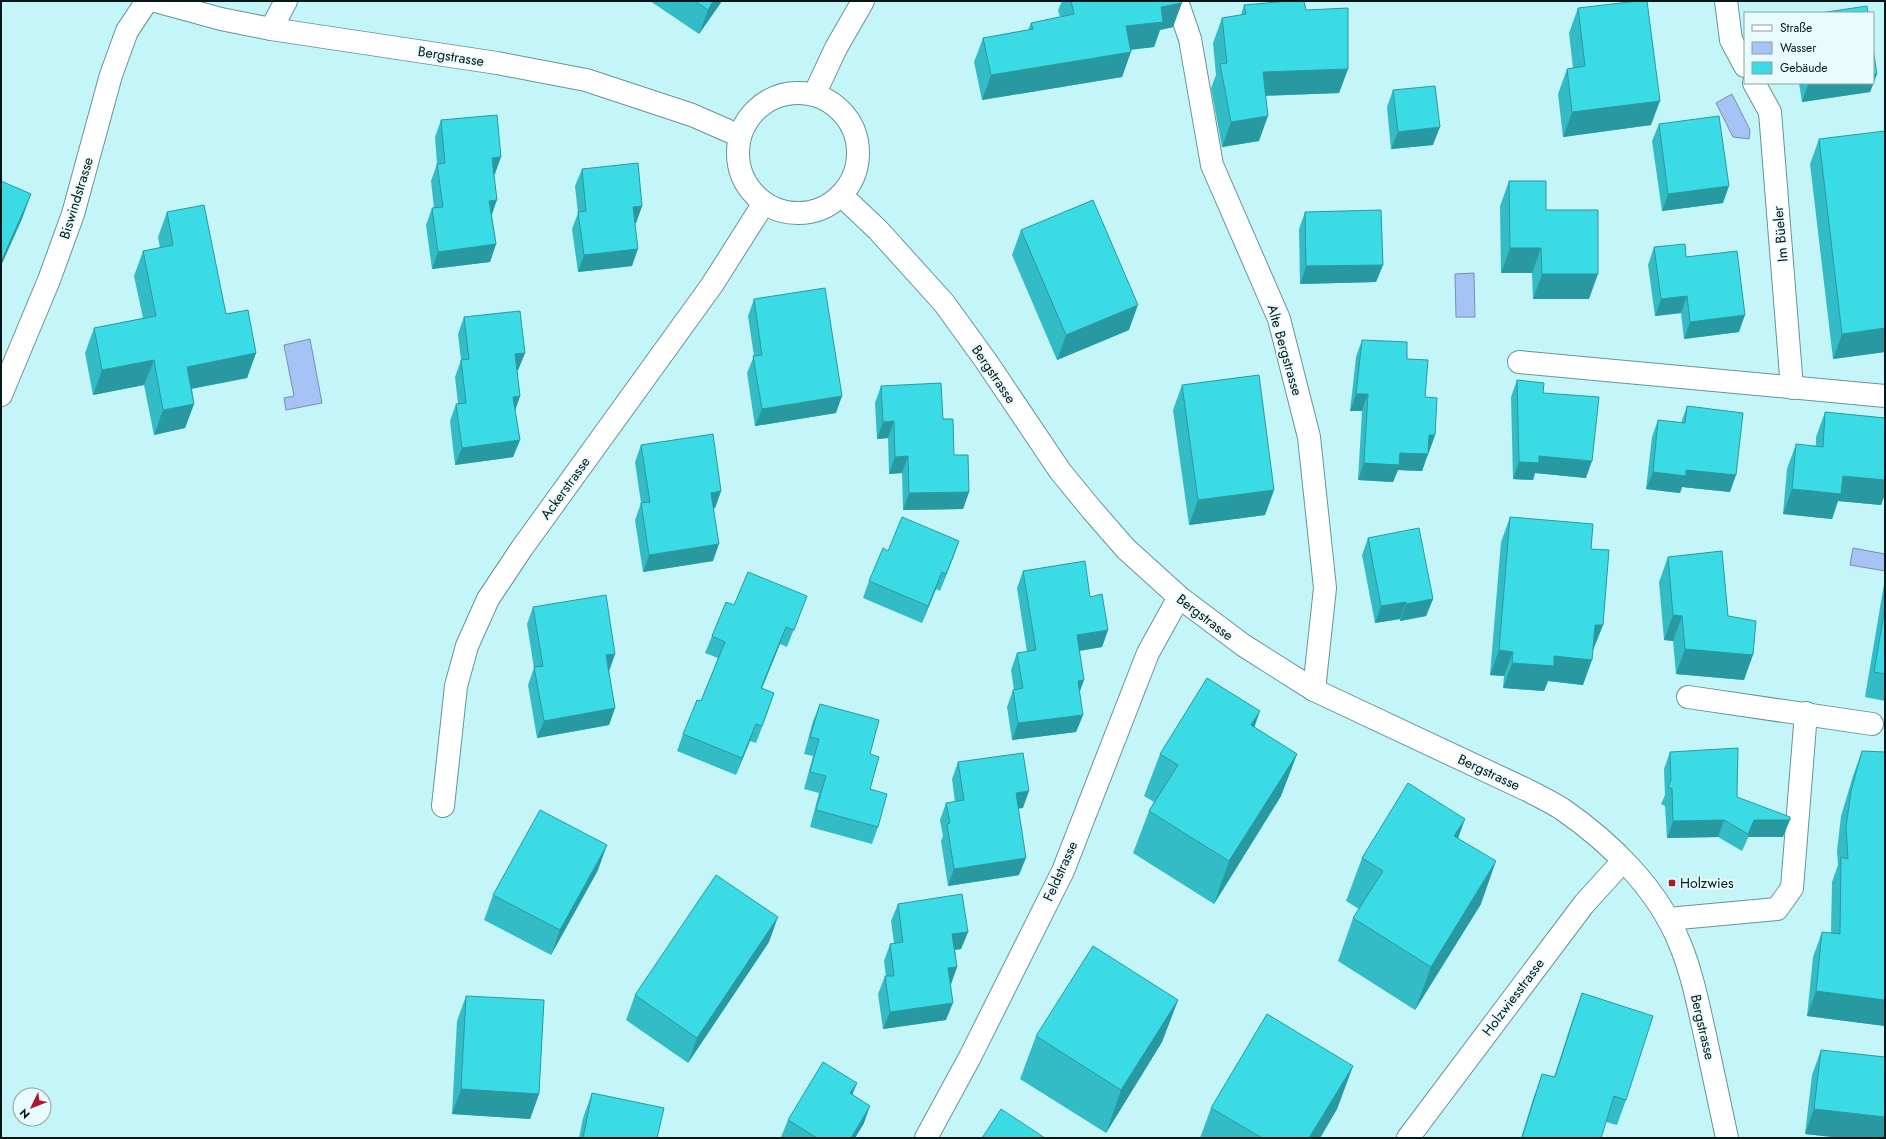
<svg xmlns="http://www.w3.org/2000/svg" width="1886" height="1139" font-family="Jost,sans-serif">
  <rect width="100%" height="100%" fill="#c4f5f9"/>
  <g fill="#a7c2f4" stroke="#768fb2">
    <polygon points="1732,94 1750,130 1749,139 1733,137 1716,103"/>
    <polygon points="1474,273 1475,317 1456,317 1455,274"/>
    <polygon points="310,339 322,403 286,410 284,398 294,396 284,345"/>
    <polygon points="1853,548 1885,554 1885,571 1850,565"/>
  </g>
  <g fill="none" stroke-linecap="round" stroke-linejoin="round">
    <g stroke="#669498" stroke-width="24">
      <g id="minor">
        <polyline points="155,1 221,19 271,29 497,63 586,80 692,115 740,136"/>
        <polyline points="1177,1 1190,39 1212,165 1279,319 1309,437 1325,588 1314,690"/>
        <polyline points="1726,1 1731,40 1745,66"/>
        <polyline points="271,29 286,1"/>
        <polyline points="1754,83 1770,112 1792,388"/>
        <circle cx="798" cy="153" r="60"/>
        <polyline points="814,95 836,48 863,1"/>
        <path d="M841 195 878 230 944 303 986 361 1060 471 1092 510 1126 549 1179 597 1243 645 1314 690 1527 790C1539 796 1551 802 1562 809 1610 842 1658 889 1680 944 1692 973 1698 1004 1705 1035 1712 1069 1720 1104 1727 1138"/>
        <polyline points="1519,362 1885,396"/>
        <polyline points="1,395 49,280 73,214 111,75 127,31 147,1"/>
        <polyline points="1688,697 1872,724"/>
        <polyline points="443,806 456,686 467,646 488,599 522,548 712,285 764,203"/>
        <polyline points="1668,919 1777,909 1792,888 1806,713"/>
        <polyline points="926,1138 970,1057 1063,871 1148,653 1179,597"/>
        <polyline points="1408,1138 1584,904 1623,861"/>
      </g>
    </g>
    <use href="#minor" stroke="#fff" stroke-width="22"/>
  </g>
  <g fill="#33bcc6">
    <polygon points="650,1 722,1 699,34"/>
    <polygon points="1062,1 1181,1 1173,27 1160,30 1154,47 1131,50 1122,77 982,100 974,62 983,38 1028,30 1031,23 1060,17 1058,10"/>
    <polygon points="1244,5 1306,10 1348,69 1339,93 1265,96 1259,141 1222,147 1211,88 1216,75 1213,43 1222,18 1241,15"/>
    <polygon points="1578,8 1651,125 1563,137 1558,94 1567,69 1573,68 1569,33"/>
    <polygon points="1877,74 1870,92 1802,102 1799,83 1873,83"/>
    <polygon points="1393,90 1433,145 1391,149 1387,107"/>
    <polygon points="441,120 501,157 494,174 492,216 496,244 490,262 432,269 426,225 432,208 434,208 431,181 437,164 435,137"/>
    <polygon points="1659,124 1723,203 1662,211 1652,141"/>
    <polygon points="1819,139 1885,352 1833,359 1810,164"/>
    <polygon points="582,169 642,206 636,223 635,223 632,266 578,272 572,229 578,213 575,186"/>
    <polygon points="1509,181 1546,210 1589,299 1533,299 1532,273 1501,273 1500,206"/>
    <polygon points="167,212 226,314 256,353 247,378 192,389 194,404 185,428 154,435 144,385 93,395 85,353 94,328 143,318 134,276 143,251 160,248 158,237"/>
    <polygon points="1305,212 1383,265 1376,282 1300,284 1299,229"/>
    <polygon points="1021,230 1129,330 1057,360 1012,255"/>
    <polygon points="1654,247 1686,257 1739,332 1684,339 1681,313 1655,316 1648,265"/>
    <polygon points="754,299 836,413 755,426 747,373 754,356 748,316"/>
    <polygon points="464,317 525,353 518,370 517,370 520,396 515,411 520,440 513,457 455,465 450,421 456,404 458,404 455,377 461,360 458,334"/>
    <polygon points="1362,340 1407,359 1425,397 1435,435 1422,471 1398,470 1393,482 1358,480 1362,411 1350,411 1356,357"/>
    <polygon points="1517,380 1543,393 1586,478 1535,473 1533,480 1513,479 1511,397"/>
    <polygon points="1182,385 1274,490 1265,515 1189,525 1173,410"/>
    <polygon points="881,386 943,419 954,455 969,492 963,509 903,510 902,473 889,474 888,438 877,439 875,403"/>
    <polygon points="1687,406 1730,492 1682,487 1680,493 1646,489 1652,437 1658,420 1681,423"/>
    <polygon points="1825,412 1885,418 1885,494 1881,505 1838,501 1832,519 1783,514 1787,469 1796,444 1816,446 1816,437"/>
    <polygon points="641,445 721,491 715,508 714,508 713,561 643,572 635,520 641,503 635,462"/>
    <polygon points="1510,517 1591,549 1603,625 1593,650 1583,685 1548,681 1544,691 1503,688 1504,676 1490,675 1501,542"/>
    <polygon points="1368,538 1433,599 1426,616 1400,621 1400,619 1375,623 1362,555"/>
    <polygon points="959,541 940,591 936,589 922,623 863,598 869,581 888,551"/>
    <polygon points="1668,557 1728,616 1744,680 1676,674 1673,641 1664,640 1659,582"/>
    <polygon points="1023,571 1090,597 1108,630 1102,647 1080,651 1079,692 1083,715 1076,732 1012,740 1007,707 1013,690 1014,690 1011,670 1017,653 1027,652 1017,588"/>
    <polygon points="1885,578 1885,701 1865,697"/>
    <polygon points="807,596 787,647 780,644 762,688 774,693 756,743 750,741 736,775 677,751 683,734 701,701 718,658 705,653 712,636 734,605"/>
    <polygon points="533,607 615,654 609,671 615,708 609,725 537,738 528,685 534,668 527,624"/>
    <polygon points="820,704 870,754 870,789 878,827 872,844 810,827 819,793 804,789 813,756 804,754 813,721"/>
    <polygon points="1254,727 1297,754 1281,796 1214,904 1133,853 1149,811 1154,802 1144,796 1160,754"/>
    <polygon points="1862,751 1885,752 1885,1026 1807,1016 1813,957 1822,932 1831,933 1832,882 1838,865 1837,851 1841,816 1853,776"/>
    <polygon points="1670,752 1737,797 1783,837 1748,837 1742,851 1718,837 1667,838 1665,806 1661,804 1665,795 1664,769"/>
    <polygon points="958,762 1023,808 1018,808 1019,875 948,886 941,841 943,836 940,820 946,803 955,802 952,779"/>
    <polygon points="1458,838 1481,904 1415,1010 1338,961 1353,918 1359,909 1346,901 1362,858"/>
    <polygon points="598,870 551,955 484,920 493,895"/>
    <polygon points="898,904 968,932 961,949 955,950 957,967 951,984 950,984 946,1020 883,1029 878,994 885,976 886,976 884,961 890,944 894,943 891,921"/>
    <polygon points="769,942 688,1063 626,1020 635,995"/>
    <polygon points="1582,993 1626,1100 1617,1125 1606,1122 1601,1138 1521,1138 1533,1099 1542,1074 1554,1077 1573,1018"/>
    <polygon points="466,996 539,1094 530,1119 452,1114 457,1021"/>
    <polygon points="1178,1000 1162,1042 1106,1133 1020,1079 1036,1036"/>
    <polygon points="1821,1050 1885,1138 1842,1138 1805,1134 1812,1075"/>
    <polygon points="1353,1066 1337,1109 1320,1138 1200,1138 1211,1108"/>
    <polygon points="857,1083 852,1095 864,1123 855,1138 782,1138 781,1137 788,1120"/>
    <polygon points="592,1093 657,1138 579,1138 583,1118"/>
  </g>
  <g fill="#2999a1">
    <polygon points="713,1 722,1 699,34 708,10"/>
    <polygon points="1182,3 1173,27 1160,30 1154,47 1117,51 1126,26 1161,7"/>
    <polygon points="1131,52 1122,77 982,100 991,75"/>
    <polygon points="1348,69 1339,93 1254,96 1263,72"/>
    <polygon points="1877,74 1870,92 1802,102 1808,84 1818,83 1873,83 1873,75"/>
    <polygon points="1660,101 1651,125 1563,137 1572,112"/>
    <polygon points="1268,116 1259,141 1222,147 1231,122"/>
    <polygon points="1440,127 1433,145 1391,149 1398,132"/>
    <polygon points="501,157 495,174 486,175 492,158"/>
    <polygon points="1729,186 1723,203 1662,211 1668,194"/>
    <polygon points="31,194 22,219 1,266 1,262"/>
    <polygon points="497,200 491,217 489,201"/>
    <polygon points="642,206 636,223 627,224 633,207"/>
    <polygon points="496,244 490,262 432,269 438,252"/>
    <polygon points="1510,248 1541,248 1532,273 1501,273"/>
    <polygon points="638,249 632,266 578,272 584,255"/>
    <polygon points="1383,265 1376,282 1300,284 1306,266"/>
    <polygon points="1542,274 1598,274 1589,299 1533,299"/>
    <polygon points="1687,296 1681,313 1655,316 1661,299"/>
    <polygon points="1138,305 1129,330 1057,360 1066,335"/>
    <polygon points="1745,315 1739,332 1684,339 1690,322"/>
    <polygon points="1885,328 1885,352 1833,359 1842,334"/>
    <polygon points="256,353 247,378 178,391 187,367"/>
    <polygon points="525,353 518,370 509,371 515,354"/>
    <polygon points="154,360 144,385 93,395 102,370"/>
    <polygon points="1356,394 1368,394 1362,411 1350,411"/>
    <polygon points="520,396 514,413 513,397"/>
    <polygon points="842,396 836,413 755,426 762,409"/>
    <polygon points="194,404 185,428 154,435 163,410"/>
    <polygon points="894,421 888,438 877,439 883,422"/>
    <polygon points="1429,435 1435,435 1429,452 1423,452"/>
    <polygon points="520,440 513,457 455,465 462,448"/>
    <polygon points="1400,453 1428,454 1422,471 1398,470 1393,482 1358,480 1364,463"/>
    <polygon points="908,456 902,473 889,474 895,457"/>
    <polygon points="1539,456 1592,461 1586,478 1535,473 1533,480 1513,479 1519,462"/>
    <polygon points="1686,470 1736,475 1730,492 1682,487 1680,493 1646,489 1653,472"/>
    <polygon points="1843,476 1885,480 1885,494 1881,505 1838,501 1832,519 1783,514 1792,489"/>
    <polygon points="1274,490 1265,515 1189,525 1198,500"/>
    <polygon points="721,491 715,508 705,510 711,493"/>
    <polygon points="969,492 963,509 903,510 909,493"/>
    <polygon points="959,541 953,558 940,591 946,574"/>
    <polygon points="719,544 713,561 643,572 649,555"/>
    <polygon points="942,572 936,589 922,623 928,606"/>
    <polygon points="1433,599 1426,616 1400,621 1406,604"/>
    <polygon points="1406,602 1400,619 1375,623 1381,606"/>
    <polygon points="1673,615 1682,616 1673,641 1664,640"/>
    <polygon points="1595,625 1603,625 1593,650"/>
    <polygon points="786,627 780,644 755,705 761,688"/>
    <polygon points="1108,630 1102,647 1071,652 1077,635"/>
    <polygon points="1685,649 1753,655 1744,680 1676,674"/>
    <polygon points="1499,650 1513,652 1504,676 1490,675"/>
    <polygon points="615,654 609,671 600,672 606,655"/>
    <polygon points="1554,656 1592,660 1583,685 1548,681 1544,691 1503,688 1512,663"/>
    <polygon points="1084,680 1078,697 1078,681"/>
    <polygon points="774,693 768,711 756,743 762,726"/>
    <polygon points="615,708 609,725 537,738 544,721"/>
    <polygon points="1260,711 1245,754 1251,725"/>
    <polygon points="1083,715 1076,732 1012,740 1018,723"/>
    <polygon points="756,724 750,741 736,775 742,758"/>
    <polygon points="1297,754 1281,796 1214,904 1229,861"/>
    <polygon points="1029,791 1023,808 1010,810 1016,793"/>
    <polygon points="1465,819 1450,861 1454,836"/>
    <polygon points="1724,820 1718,837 1667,838 1673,821"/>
    <polygon points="1754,820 1790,820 1783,837 1748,837 1742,851"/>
    <polygon points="607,845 598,870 551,955 560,930"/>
    <polygon points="1026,858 1019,875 948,886 954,869"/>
    <polygon points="1496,861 1481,904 1415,1010 1431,967"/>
    <polygon points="778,917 769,942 688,1063 697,1038"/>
    <polygon points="968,932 961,949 946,951 952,934"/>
    <polygon points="957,967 951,984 941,985 948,968"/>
    <polygon points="1816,991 1885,1000 1885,1026 1807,1016"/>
    <polygon points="1178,1000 1162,1042 1106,1133 1121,1090"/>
    <polygon points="953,1003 946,1020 883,1029 890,1012"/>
    <polygon points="1353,1066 1337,1109 1320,1138 1309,1138"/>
    <polygon points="857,1083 850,1100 850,1093"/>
    <polygon points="461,1089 539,1094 530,1119 452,1114"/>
    <polygon points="870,1106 864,1123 855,1138 851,1138"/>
    <polygon points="1814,1109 1885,1117 1885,1138 1842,1138 1805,1134"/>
  </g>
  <g fill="#3bdbe6" stroke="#2999a1">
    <polygon points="695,1 713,1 708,10"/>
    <polygon points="1071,1 1181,1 1182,3 1161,7 1163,22 1126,26 1131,52 991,75 983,38 1033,29 1031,23 1074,14"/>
    <polygon points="1289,1 1304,1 1306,10 1348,8 1348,69 1263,72 1268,116 1231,122 1220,64 1227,63 1222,18 1246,14 1244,5"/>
    <polygon points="1638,1 1647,1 1660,101 1572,112 1567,69 1585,66 1578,8"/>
    <polygon points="1867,6 1868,13 1820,13"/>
    <polygon points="1873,49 1877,74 1873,75"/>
    <polygon points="1808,83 1818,83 1808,84"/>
    <polygon points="1435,86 1440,127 1398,132 1393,90"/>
    <polygon points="497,115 501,157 492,158 497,200 489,201 496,244 438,252 432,208 443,207 437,164 445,163 441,120"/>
    <polygon points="1719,116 1729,186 1668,194 1659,124"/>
    <polygon points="1885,131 1885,328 1842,334 1819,139"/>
    <polygon points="638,163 642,206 633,207 638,249 584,255 578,212 586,211 582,169"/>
    <polygon points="1,181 31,194 1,262"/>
    <polygon points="1509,181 1546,181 1546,210 1598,210 1598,274 1542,274 1541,248 1510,248"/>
    <polygon points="1093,200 1138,305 1066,335 1021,230"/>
    <polygon points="204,205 226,314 248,310 256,353 187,367 194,404 163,410 154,360 102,370 94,328 156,316 143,251 173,245 167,212"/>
    <polygon points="1381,210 1383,265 1306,266 1305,212"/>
    <polygon points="1685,244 1686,257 1737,251 1745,315 1690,322 1687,296 1661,299 1654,247"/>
    <polygon points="825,288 842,396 762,409 753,356 762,355 754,299"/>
    <polygon points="520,311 525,353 515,354 520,396 513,397 520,440 462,448 456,404 466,403 461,360 469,359 464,317"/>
    <polygon points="1362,340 1407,342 1407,359 1428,360 1425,397 1437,398 1435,435 1429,435 1428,454 1400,453 1399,465 1364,463 1368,394 1356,394"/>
    <polygon points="1259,375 1274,490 1198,500 1182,385"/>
    <polygon points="1517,380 1544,383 1543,393 1599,397 1592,461 1539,456 1539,463 1519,462"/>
    <polygon points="941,383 943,419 953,419 954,455 968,455 969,492 909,493 908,456 895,457 894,421 883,422 881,386"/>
    <polygon points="1687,406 1743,413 1736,475 1686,470 1686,476 1653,472 1658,420 1685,423"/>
    <polygon points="1825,412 1885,418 1885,480 1843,476 1841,494 1792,489 1796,444 1823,447"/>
    <polygon points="713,434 721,491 711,493 719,544 649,555 641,503 650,502 641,445"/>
    <polygon points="902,517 959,541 946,574 942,572 928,606 869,581 883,548 888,551"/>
    <polygon points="1510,517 1593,524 1591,549 1609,550 1603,625 1595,625 1592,660 1554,656 1554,666 1512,663 1513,652 1499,650"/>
    <polygon points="1419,528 1433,599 1406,604 1406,602 1381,606 1368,538"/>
    <polygon points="1722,551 1728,616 1756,621 1753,655 1685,649 1682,616 1673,615 1668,557"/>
    <polygon points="1085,561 1090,597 1102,594 1108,630 1077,635 1084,680 1078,681 1083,715 1018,723 1013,690 1023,688 1017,653 1036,650 1023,571"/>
    <polygon points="748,572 807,596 794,630 786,627 761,688 774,693 762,726 756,724 742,758 683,734 697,700 701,701 725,642 712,636 726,602 734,605"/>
    <polygon points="606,595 615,654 606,655 615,708 544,721 534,667 543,666 533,607"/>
    <polygon points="1885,607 1885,674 1874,672"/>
    <polygon points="1207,678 1260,711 1251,725 1297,754 1229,861 1149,811 1178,765 1160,754"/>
    <polygon points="820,704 879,720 870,754 879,757 870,789 887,794 878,827 816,810 826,776 810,772 819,739 810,737"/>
    <polygon points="1738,748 1737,797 1790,817 1790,820 1754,820 1748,834 1724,820 1673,821 1672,789 1668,787 1671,780 1670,752"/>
    <polygon points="1862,751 1885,752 1885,1000 1816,991 1822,932 1840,934 1841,857 1848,859 1846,827 1851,791"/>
    <polygon points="1023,753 1029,791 1016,793 1026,858 954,869 947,824 950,823 946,803 964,800 958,762"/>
    <polygon points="1408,783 1465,819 1454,836 1496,861 1431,967 1353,918 1383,871 1362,858"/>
    <polygon points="540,810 607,845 560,930 493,895"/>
    <polygon points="716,875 778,917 697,1038 635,995"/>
    <polygon points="962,894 968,932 952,934 957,967 948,968 953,1003 890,1012 885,976 894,976 890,944 903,942 898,904"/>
    <polygon points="1093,946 1178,1000 1121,1090 1036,1036"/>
    <polygon points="1582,993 1653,1016 1626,1100 1614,1096 1601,1138 1522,1138 1542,1074 1555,1077"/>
    <polygon points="466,996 544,1000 539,1094 461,1089"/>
    <polygon points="1267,1014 1353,1066 1309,1138 1262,1138 1211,1108"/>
    <polygon points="1821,1050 1885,1057 1885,1117 1814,1109"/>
    <polygon points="823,1062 857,1083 850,1093 870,1106 851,1138 817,1138 788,1120"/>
    <polygon points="592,1093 664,1108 657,1138 583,1138"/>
    <polygon points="1001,1109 1045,1138 982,1138"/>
  </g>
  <rect fill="#ad192b" stroke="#e9fcfd" stroke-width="1.5" x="1668" y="879" width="8" height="8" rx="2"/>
  <g text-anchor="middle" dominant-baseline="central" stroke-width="3.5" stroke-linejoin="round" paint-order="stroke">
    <g font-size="14" fill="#051718" stroke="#e9fcfd">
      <text transform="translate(451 56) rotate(9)">Bergstrasse</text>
      <text transform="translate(76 198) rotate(-73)">Biswindstrasse</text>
      <text transform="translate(1780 234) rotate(-95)">Im Büeler</text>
      <text transform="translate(1285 350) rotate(74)">Alte Bergstrasse</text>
      <text transform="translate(994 374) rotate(56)">Bergstrasse</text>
      <text transform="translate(565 488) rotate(-54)">Ackerstrasse</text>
      <text transform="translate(1205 617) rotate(37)">Bergstrasse</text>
      <text transform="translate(1489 772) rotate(25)">Bergstrasse</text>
      <text transform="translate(1060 871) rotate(-66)">Feldstrasse</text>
      <text transform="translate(1513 997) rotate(-53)">Holzwiesstrasse</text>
      <text transform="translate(1703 1027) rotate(77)">Bergstrasse</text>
    </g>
    <g font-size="14" fill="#051718" stroke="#e9fcfd" text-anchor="start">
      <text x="1680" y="883">Holzwies</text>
    </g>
  </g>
  <rect width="1886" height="1139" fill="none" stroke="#051718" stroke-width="4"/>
  <rect x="1744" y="12" width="130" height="72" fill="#e9fcfd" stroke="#8ea0a1"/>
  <rect x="1752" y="25" width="20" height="6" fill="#ffffff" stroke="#8ea0a1"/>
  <text x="1780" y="32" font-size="12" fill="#051718">Straße</text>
  <rect x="1752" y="42" width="20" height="12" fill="#a7c2f4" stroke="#8ea0a1"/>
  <text x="1780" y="52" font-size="12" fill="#051718">Wasser</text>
  <rect x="1752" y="62" width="20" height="12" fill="#3bdbe6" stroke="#8ea0a1"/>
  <text x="1780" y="72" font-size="12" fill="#051718">Gebäude</text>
  <g transform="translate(32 1107) rotate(227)"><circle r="19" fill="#e9fcfd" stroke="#8ea0a1"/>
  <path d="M0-3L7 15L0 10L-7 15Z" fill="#ad192b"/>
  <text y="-6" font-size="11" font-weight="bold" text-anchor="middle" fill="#051718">N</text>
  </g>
</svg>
